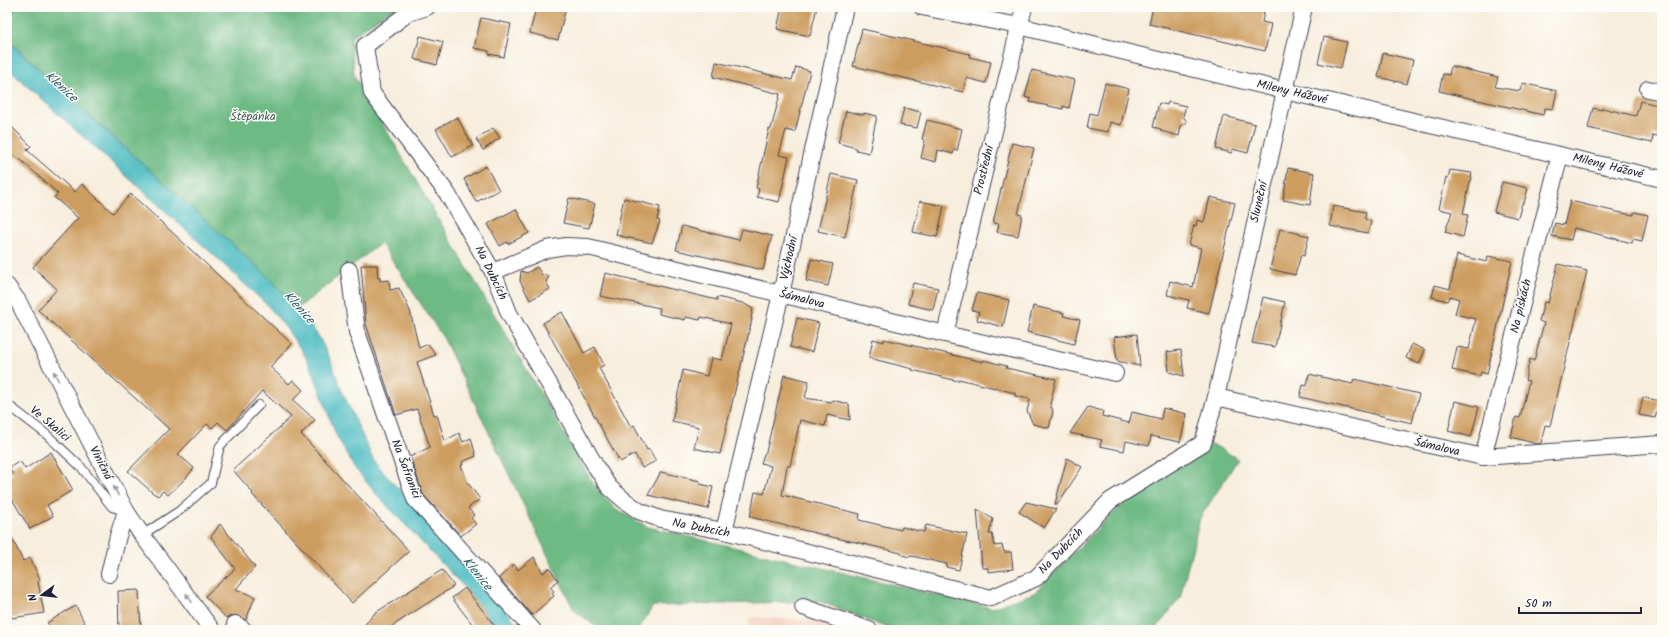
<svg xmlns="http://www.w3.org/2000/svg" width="1669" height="637" font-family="Kalam,sans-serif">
  <rect width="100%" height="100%" fill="#fdfcf7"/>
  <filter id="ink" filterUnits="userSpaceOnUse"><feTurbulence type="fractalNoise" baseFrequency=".025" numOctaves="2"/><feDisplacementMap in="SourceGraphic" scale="8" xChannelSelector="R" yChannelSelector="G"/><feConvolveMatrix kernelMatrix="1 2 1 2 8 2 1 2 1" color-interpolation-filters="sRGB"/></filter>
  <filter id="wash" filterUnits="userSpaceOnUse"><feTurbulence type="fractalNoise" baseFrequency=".012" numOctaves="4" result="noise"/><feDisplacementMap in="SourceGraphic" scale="16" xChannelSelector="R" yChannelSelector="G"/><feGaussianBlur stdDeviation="0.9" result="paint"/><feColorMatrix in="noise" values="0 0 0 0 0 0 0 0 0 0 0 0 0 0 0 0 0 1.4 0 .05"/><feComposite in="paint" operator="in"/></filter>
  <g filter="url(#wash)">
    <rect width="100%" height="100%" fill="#f7eedd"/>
    <polygon fill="#f4d3c1" points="749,617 822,621 847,630 749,630"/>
    <polygon fill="#6eba84" stroke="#486e60" points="7,7 398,7 390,10 351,37 354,75 593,483 615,509 648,527 992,608 1034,593 1117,509 1212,444 1238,459 1200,518 1180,598 1155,630 893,630 819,601 653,606 638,630 601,630 574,610 444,339 381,243 298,308 263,272 84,111 7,39"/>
    <polygon fill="#4cbbc1" stroke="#376e7e" points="7,40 84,111 263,272 298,308 319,337 330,359 342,391 373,459 380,469 445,538 522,630 498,630 465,588 377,495 354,467 336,435 313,372 304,354 286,328 268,306 217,258 7,68"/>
    <g id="blocks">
      <g fill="#cd9d5f">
        <polygon points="536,7 566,7 558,40 530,33"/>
        <polygon points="782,7 817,7 810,36 777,29"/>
        <polygon points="1153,7 1265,7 1262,22 1271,24 1265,51 1149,24"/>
        <polygon points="481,18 511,24 504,57 489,54 489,51 474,48"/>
        <polygon points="862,29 970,54 969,57 991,62 986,83 966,78 963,92 853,66"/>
        <polygon points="420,36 443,42 437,65 414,59"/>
        <polygon points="1324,37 1347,42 1341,68 1318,63"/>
        <polygon points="1383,53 1413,60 1407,84 1378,77"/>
        <polygon points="716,62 792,80 796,67 810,71 795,132 786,130 779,155 789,157 779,202 757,197 759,189 756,188 769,129 771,129 780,94 713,77"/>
        <polygon points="1451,66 1498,77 1495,87 1520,91 1522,83 1557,91 1553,109 1545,108 1543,115 1439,91 1443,74 1449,75"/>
        <polygon points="1032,70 1075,80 1069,108 1063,106 1063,109 1030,102 1031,99 1025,97"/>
        <polygon points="1105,83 1129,89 1121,125 1110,122 1108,132 1087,128 1090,113 1097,115"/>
        <polygon points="1640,101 1662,106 1662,137 1653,135 1652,143 1588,128 1593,108 1602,110 1602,108 1636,116"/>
        <polygon points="1168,102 1186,106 1183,116 1187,122 1181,126 1179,136 1161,131 1161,129 1153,127 1159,103 1167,105"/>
        <polygon points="904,108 921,112 917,128 900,125"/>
        <polygon points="846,111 864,115 864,113 877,116 869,153 856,150 856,148 838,143"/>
        <polygon points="1224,116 1255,124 1248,153 1232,149 1232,153 1216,149"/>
        <polygon points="457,117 473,146 452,157 436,129"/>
        <polygon points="927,120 962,129 957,151 954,150 953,154 938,150 936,162 921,158 925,140 922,139"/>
        <polygon points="7,122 31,146 27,150 75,192 82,184 113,213 131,194 292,344 270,367 289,384 293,380 303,390 293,400 315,420 301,434 409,551 352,603 252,494 253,493 233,470 291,417 262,391 227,430 218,422 212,428 207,424 178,454 194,468 186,478 168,495 163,491 158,496 153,493 128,471 169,429 38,310 57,289 33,267 78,218 54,197 58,194 21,160 7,152"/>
        <polygon points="493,128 500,138 483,150 476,139"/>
        <polygon points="1012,143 1034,148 1018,214 1022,215 1018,236 997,232 999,224 993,223"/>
        <polygon points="486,166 499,190 476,202 464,179"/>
        <polygon points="1288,168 1314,173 1310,205 1283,200"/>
        <polygon points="1450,170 1472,173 1463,214 1468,215 1463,237 1445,232 1452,212 1439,209 1446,177 1448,178"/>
        <polygon points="831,174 858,180 845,237 818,231"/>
        <polygon points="1502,182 1528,188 1524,203 1522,203 1518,218 1494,212"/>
        <polygon points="1210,197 1235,203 1209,313 1187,308 1189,300 1167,295 1170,281 1193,287 1201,248 1189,245 1194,225 1196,226 1197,220 1204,222"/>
        <polygon points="569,198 595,204 589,228 563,223"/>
        <polygon points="624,198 660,207 657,220 660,221 652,243 616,235"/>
        <polygon points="920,201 944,206 937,237 913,232"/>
        <polygon points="1570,201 1617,212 1634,215 1634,212 1648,215 1642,241 1633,239 1632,243 1574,228 1571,240 1552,236 1555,223 1564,225"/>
        <polygon points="1333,206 1366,212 1365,219 1371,222 1368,233 1330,226"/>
        <polygon points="516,209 529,233 508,244 507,242 500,246 488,224"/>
        <polygon points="682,226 739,240 742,229 772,236 763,270 676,250"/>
        <polygon points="1280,229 1309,236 1304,256 1301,255 1295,275 1270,269"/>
        <polygon points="1457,255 1487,262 1488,256 1512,261 1487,374 1481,372 1480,376 1452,370 1457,347 1469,349 1476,319 1455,314 1459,299 1450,296 1447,301 1432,297 1435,285 1450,289"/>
        <polygon points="811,259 833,264 828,286 806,281"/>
        <polygon points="1558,264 1587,271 1550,426 1545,425 1541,443 1537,444 1511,437 1516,417 1520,418 1529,381 1525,380 1530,359 1534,361 1544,323 1539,321 1544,302 1548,303"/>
        <polygon points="361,265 377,265 378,278 380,277 380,281 389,280 390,290 399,288 410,311 419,348 428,344 436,355 417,362 434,415 437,415 445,441 459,433 463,442 471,438 476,456 462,462 463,465 461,465 467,482 480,499 468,508 474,515 471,518 476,524 461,536 423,494 410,457 430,447 417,409 396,415 366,324"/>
        <polygon points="537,267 542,275 549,276 546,282 550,289 530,300 520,281 521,271 527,273"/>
        <polygon points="605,273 717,300 717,297 743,303 753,309 751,318 752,319 720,454 694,448 699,427 672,421 683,370 707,376 711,358 722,360 731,324 701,317 700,320 686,317 685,320 659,314 660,308 600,296"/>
        <polygon points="913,283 938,288 933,310 908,304"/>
        <polygon points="977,293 1009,300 1003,327 977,320 979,312 972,310"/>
        <polygon points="1263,297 1285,302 1275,347 1252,343"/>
        <polygon points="1033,306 1064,313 1063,316 1080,320 1074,344 1027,332"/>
        <polygon points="562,312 584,353 595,347 604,365 599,368 631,427 634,425 647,450 649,449 656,461 642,468 635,454 620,462 543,323"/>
        <polygon points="797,318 819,323 812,352 790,347"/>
        <polygon points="1137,334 1140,366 1117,361 1114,337"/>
        <polygon points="873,339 884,342 884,339 983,362 983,360 1007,366 1006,368 1056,379 1050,404 1053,411 1049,428 1033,424 1027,411 1030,399 1015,396 1015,393 959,379 958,381 912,370 913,369 869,358"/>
        <polygon points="1412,344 1425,350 1419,364 1406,358"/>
        <polygon points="1181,350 1184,376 1169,372 1167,352"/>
        <polygon points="1309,374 1352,384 1354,379 1419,394 1412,423 1300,397 1303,385 1307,386"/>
        <polygon points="784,375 809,381 805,398 831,402 832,400 849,404 850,420 827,415 825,426 800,420 790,466 787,466 782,495 860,514 859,520 901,530 902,527 924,532 926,525 967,534 959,570 946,567 947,564 912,556 909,557 902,555 901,553 860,543 836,538 750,517 755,492 764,494 771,466 761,463 764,454 766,452"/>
        <polygon points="1643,397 1659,401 1655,418 1639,415"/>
        <polygon points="1455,401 1479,407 1471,437 1448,431"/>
        <polygon points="1088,407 1103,411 1102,416 1129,423 1132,412 1161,419 1163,408 1187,414 1180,442 1151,436 1149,446 1126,441 1124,451 1100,446 1102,440 1070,433"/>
        <polygon points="51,452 73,490 47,505 53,516 30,529 7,491 7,478 13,474 9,468 20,461 25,469"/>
        <polygon points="1067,458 1082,467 1057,505 1055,504"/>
        <polygon points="661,472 700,481 700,484 713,487 708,509 648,495"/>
        <polygon points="1026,502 1056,509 1044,528 1019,512"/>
        <polygon points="977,509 993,519 989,534 992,534 995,546 1002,545 1004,552 1011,552 1013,569 988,572 988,568 982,568"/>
        <polygon points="220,524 255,567 236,589 255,597 246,620 236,615 226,618 205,596 235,569 211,537"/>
        <polygon points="7,528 23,561 30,558 40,579 38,582 44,613 12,618 7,601"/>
        <polygon points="534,557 543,573 549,568 558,580 550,587 554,591 552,593 554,596 532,615 499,578 514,564 518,570"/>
        <polygon points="442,570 454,586 386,630 360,630 375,613"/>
        <polygon points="465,588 498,630 477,630 452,598"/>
        <polygon points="139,590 141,630 119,630 118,591"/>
        <polygon points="76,606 88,630 55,630 47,623 63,613"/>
      </g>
    </g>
  </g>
  <g filter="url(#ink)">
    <use href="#blocks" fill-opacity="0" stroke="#424153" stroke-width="1"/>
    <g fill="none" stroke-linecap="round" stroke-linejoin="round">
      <g stroke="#424153" stroke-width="10">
        <g id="lane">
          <polyline points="7,10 10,7"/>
          <polyline points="7,404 46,434 81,467 112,507 125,511"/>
          <polyline points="142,535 179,511 211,483 220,446 259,405"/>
        </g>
      </g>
      <g stroke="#424153" stroke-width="18">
        <g id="street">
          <polyline points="427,7 408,13 365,46 372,93 447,193 493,272 509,313 596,467 609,487 624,500 639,511 660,519 724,531 991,598 1036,578 1110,501 1203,443 1216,397 1304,7"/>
          <polyline points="922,7 1019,26 1285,91 1662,179"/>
          <polyline points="1648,89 1662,92"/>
          <polyline points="349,270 357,332 415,499 533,630"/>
          <polyline points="493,272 547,249 566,246 588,247 945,334 1115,373"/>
          <polyline points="7,286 18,301 126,511 142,535 212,630"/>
          <polyline points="945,334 1024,7"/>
          <polyline points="1216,397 1483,457 1662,444"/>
          <polyline points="1483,457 1560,155"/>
          <polyline points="724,531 781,294 845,7"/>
          <polyline points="109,574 118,536 126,511"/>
          <polyline points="803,607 869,630"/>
          <polyline points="235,624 244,630"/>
        </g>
      </g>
      <use href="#lane" stroke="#fff" stroke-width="8"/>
      <use href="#street" stroke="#fff" stroke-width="16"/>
    </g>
    <defs><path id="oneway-solid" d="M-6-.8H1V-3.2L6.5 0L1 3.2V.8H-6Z"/></defs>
    <g fill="#9c9ca7">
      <use href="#oneway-solid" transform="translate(56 376) rotate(-117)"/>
      <use href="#oneway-solid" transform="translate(116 491) rotate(-117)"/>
      <use href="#oneway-solid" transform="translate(189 598) rotate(-126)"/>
    </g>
  </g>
  <g text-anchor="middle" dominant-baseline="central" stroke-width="3" stroke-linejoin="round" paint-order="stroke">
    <g font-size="12" fill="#22223b" stroke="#fdfcf7">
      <text transform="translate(1292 92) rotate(13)">Mileny Hážové</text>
      <text transform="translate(1608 166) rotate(14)">Mileny Hážové</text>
      <text transform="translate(984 170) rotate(-76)">Prostřední</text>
      <text transform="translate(1259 202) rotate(-77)">Sluneční</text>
      <text transform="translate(789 258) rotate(-77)">Východní</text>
      <text transform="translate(491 273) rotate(64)">Na Dubcích</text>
      <text transform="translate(802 299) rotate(14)">Šámalova</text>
      <text transform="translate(1521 306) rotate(-76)">Na pískách</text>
      <text transform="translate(50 424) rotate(40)">Ve Skalici</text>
      <text transform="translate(1437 447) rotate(13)">Šámalova</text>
      <text transform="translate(101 463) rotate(63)">Viničná</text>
      <text transform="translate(406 469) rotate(69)">Na Šafranici</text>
      <text transform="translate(701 528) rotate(11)">Na Dubcích</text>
      <text transform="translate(1061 551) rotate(-46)">Na Dubcích</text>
    </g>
    <g font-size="12" fill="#415958" stroke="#fdfcf7">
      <text x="253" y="116">Štěpánka</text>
    </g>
    <g font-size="13" font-style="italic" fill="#335f71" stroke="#fdfcf7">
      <text transform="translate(61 87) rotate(42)">Klenice</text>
      <text transform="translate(299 308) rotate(48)">Klenice</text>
      <text transform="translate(477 574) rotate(51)">Klenice</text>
    </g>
  </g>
  <rect width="1669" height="637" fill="none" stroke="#fdfcf7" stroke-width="24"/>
  <g transform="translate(42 595) rotate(255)" stroke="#fdfcf7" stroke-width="3" paint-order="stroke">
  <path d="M0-3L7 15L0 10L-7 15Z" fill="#22223b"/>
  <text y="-6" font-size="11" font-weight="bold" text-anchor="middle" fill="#22223b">N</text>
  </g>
  <path d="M1519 607v6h122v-6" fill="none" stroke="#22223b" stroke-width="2"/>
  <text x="1525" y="607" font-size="12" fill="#22223b" stroke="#fdfcf7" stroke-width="3" paint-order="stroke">50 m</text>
</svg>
